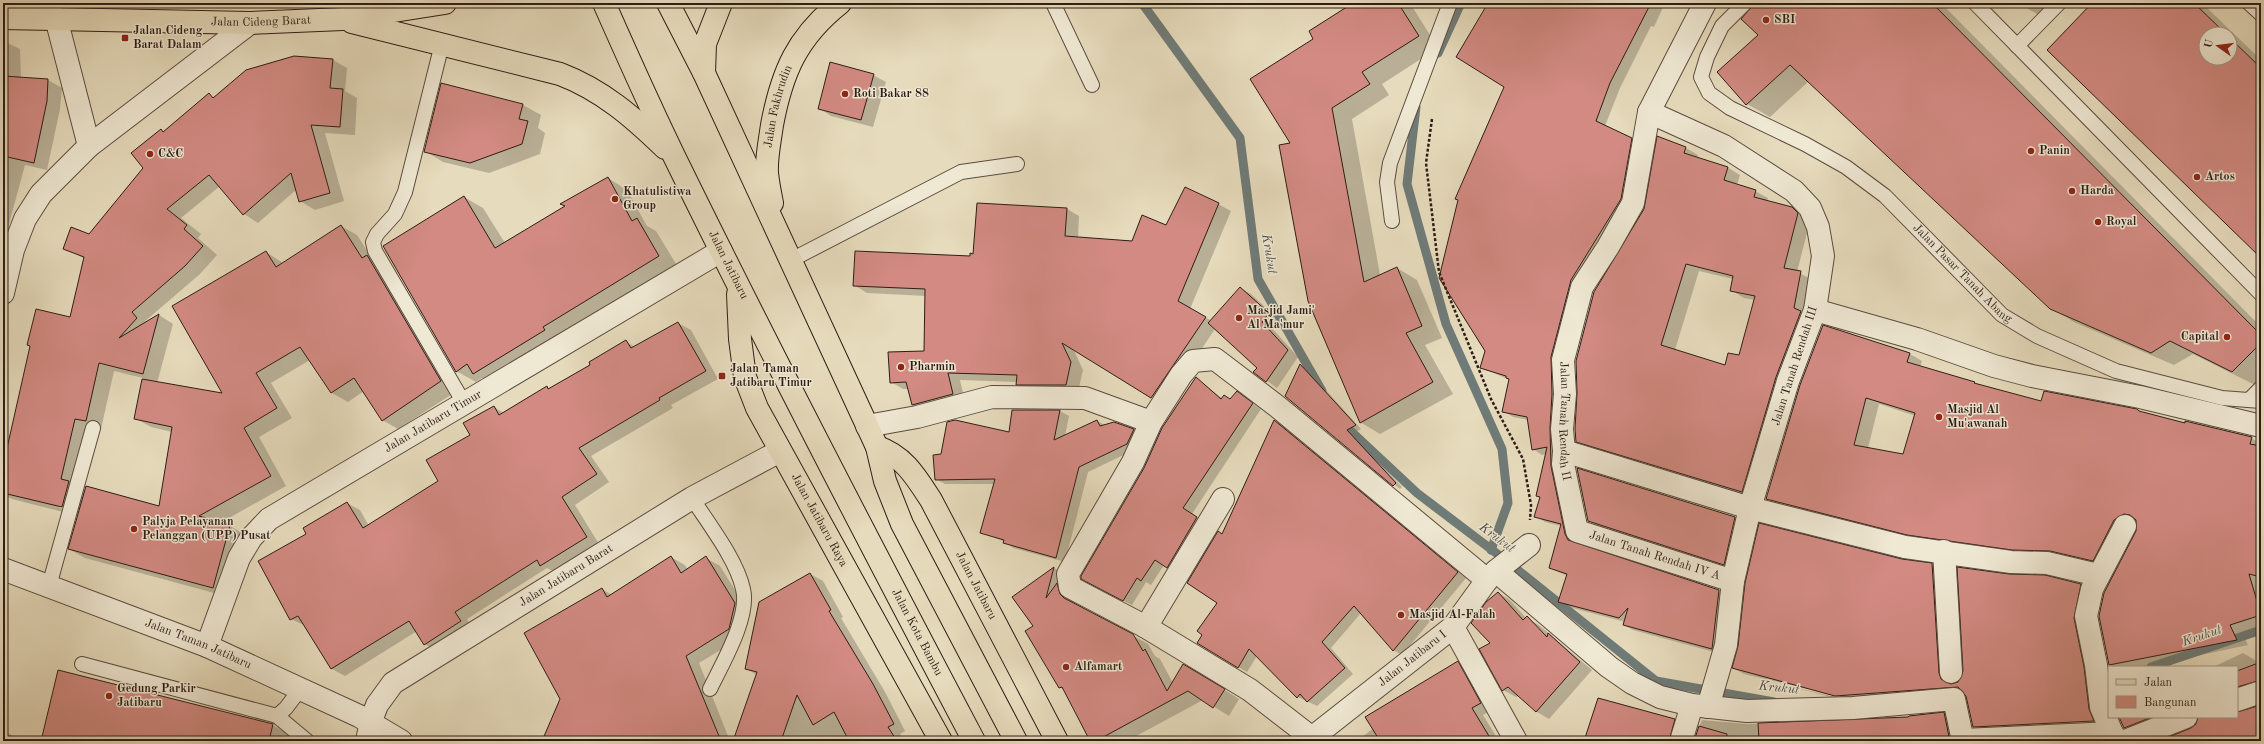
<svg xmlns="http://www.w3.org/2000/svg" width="2264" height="744" font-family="'Old Standard TT',serif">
  <rect width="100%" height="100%" fill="#e6dbbc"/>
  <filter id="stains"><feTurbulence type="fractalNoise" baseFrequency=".005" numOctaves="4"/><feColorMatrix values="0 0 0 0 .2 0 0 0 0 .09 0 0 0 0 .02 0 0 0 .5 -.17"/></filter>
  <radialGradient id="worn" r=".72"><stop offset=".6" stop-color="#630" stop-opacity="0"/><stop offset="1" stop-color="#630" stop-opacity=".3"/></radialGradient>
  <g fill="#0003" fill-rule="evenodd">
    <polygon points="1354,3 1410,3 1438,48 1382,84 1389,95 1352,119 1380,275 1397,268 1417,280 1442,338 1425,345 1453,394 1380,434 1360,422 1292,144 1315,39"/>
    <polygon points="1493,3 1665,3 1654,27 1651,26 1620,88 1605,126 1641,144 1631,204 1560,363 1574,540 1576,543 1719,591 1729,596 1721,654 1633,630 1624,625 1625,622 1569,607 1559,601 1567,576 1550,568 1561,526 1545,522 1535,516 1540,497 1547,454 1542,455 1533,449 1528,420 1513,417 1503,411 1510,380 1482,368 1486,351 1505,86"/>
    <polygon points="1758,3 1941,3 2261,327 2261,379 2255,385 2193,354 2174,365 2074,322 2051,308 1809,81 1770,117 1747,104 1760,35"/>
    <polygon points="2018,3 2050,3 2039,15"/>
    <path d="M2094 3H2202L2261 60V256ZM2206 34H2230V58H2206Z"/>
    <polygon points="3,41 20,49 21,78 48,80 62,88 60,109 47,170 25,165 3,246"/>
    <path d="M333 60 347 68 345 91 357 98 355 135 325 133 344 201 315 210 300 201 297 189 258 223 244 214 220 186 181 218 201 234 198 238 217 255 200 274 143 323 159 315 173 324 157 383 224 394 266 252 283 263 341 226 357 235 457 391 398 429 382 420 364 391 348 402 332 393 310 360 271 383 292 418 259 437 286 486 220 523 230 526 246 535 229 597 85 558 69 549 78 515 58 504 57 506 71 514 12 499 3 494V470L71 319 85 259 64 248 89 235 144 168 161 130 165 133 209 95 214 98ZM114 371 143 378 135 418 151 427 172 432 159 507 85 492 75 486 89 426 101 429Z"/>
    <polygon points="873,75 886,82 873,127 831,116 819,108"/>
    <polygon points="523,105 541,115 538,128 545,133 540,154 489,173 443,162 425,151"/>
    <path d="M1658 138 1686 148 1698 155 1697 158 1727 167 1740 175 1737 185 1755 191 1768 198 1767 201 1791 208 1810 221 1797 272 1813 280 1754 499 1590 448 1577 441 1645 209ZM1699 271 1733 279 1731 290 1744 298 1755 300 1740 357 1726 366 1675 350Z"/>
    <polygon points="608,178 627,190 647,226 656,231 678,267 493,384 482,378 476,382 456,371 464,197 483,208 505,243 566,207 562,204"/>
    <polygon points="1218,204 1231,211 1190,309 1212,321 1240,288 1251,294 1279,320 1272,328 1298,357 1277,388 1255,372 1258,368 1215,329 1165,404 1073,348 1083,370 1078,392 1029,391 1017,384 1017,382 960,380 965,401 926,412 913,405 909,389 903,389 891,382 925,352 926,296 867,293 854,285 971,257 1067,209 1079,216 1078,238 1132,242"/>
    <polygon points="678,323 691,330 718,379 671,405 673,408 591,456 609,482 575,505 599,544 554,572 547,568 467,619 473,629 438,652 425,644 417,631 345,676 332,669 306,626 291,619 347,503 360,510 369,526 439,481 494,407 504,413 547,387 550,389 626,342 635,347"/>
    <path d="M1910 354 1922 361 1920 367 1981 386 2042 402 2142 413 2251 438 2261 444V626L2242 632 2248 645 2145 667H2114L2110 665 2137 532V520L2127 527 2105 567 1921 541 1779 506 1767 499 1801 385ZM1879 404 1916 416 1904 455 1868 448Z"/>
    <polygon points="1300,365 1306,368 1361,429 1352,434 1402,487 1400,489 1286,396"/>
    <polygon points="1196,378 1223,399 1230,400 1237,393 1261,409 1192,514 1206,523 1177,572 1164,565 1151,585 1146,582 1132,605 1092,584"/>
    <polygon points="1013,411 1060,411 1069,416 1065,436 1097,421 1105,425 1114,423 1143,435 1136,449 1088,472 1065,562 1013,548 1005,542 981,532 995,484 945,484 936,479 941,455 1010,433"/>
    <polygon points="1275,421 1283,426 1466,578 1402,655 1393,650 1361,613 1331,648 1353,674 1317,706 1298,697 1257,656 1247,672 1198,643 1218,603 1223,535"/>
    <polygon points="1735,517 1744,523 1733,569 1598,526 1589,521"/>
    <polygon points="671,557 685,565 688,570 706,558 720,566 748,611 742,637 699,663 730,741 543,741 561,699 602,589 612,595"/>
    <polygon points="1902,560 1932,564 1942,570 1949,679 1951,686 1959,683 2080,585 2091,591 2103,727 1984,732 1974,726 1965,693 1846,701 1781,684 1839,698 1840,696 1744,674 1733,668"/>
    <polygon points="1054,568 1069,576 1075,604 1148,644 1155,656 1160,659 1173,683 1199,674 1239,699 1229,716 1203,700 1127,741 1091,741 1064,690 1060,687 1034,626 1013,597"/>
    <polygon points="810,574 823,581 843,617 841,618 885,692 905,731 900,734 905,741 734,741 757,675 746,669"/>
    <polygon points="1498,593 1510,600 1526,618 1539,625 1592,670 1549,719 1537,712 1519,696 1516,697 1503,690 1491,643"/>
    <polygon points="2243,653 2255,660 2257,664 2261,663 2261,690 2237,704 2237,667 2213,667"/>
    <polygon points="1458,662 1470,669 1492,710 1483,715 1499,741 1357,741"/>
    <polygon points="1944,713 1956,720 1961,741 1694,741 1702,720 1747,724 1909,718"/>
    <polygon points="2120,717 2181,717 2137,734 2124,727"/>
    <polygon points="1674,720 1686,727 1683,741 1585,741"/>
    <polygon points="272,725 301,741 42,741"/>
    <polygon points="3,730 22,741 3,741"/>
    <polygon points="1572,739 1580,741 1571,741"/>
  </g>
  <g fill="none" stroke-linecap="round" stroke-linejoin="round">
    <g stroke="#6f7b78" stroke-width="9">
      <polyline points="1142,3 1240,138 1258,279 1322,391"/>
      <polyline points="1438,53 1461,3"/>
      <polyline points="1416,107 1407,184 1446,324 1502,449 1508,503 1491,550"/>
      <polyline points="1340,421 1417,493 1504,559 1656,681 1774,702"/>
      <polyline points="2151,667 2261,630"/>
    </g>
  </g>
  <g fill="#d28a82" stroke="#2e1d16" fill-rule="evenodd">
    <polygon points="1353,3 1398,3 1419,36 1362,72 1370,84 1332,108 1364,282 1397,267 1422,326 1406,333 1433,382 1360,423 1308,301 1279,145 1290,143 1250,79 1313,39 1309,31"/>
    <polygon points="1488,3 1651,3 1610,83 1596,121 1632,138 1621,199 1571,280 1551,357 1552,394 1550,428 1551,466 1565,534 1568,540 1719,590 1712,649 1623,625 1628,608 1619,618 1558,602 1567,574 1549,568 1561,524 1534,517 1540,497 1536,496 1547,447 1532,450 1527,417 1502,412 1509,379 1506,378 1506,376 1480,368 1485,351 1439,278 1458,200 1455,199 1504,87 1456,57"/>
    <polygon points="1755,3 1932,3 2261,335 2261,343 2232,372 2170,341 2151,353 2050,309 1790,65 1746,105 1717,72 1758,35 1741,19"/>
    <polygon points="2092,3 2194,3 2226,34 2206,34 2206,58 2230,58 2230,38 2261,68 2261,258 2047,50"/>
    <polygon points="294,56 333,59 330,88 343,89 340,127 311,125 330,193 299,202 291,173 243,215 209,175 167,209 187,225 184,229 203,246 185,266 132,312 137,318 119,338 159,314 143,374 99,363 86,421 75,419 61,479 69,481 62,507 3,493 3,466 30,346 27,345 36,309 70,317 84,257 63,249 71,227 89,234 143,168 131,153 161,129 163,132 209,93 213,98 246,70"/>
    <polygon points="830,62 874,74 861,120 818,109"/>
    <polygon points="3,76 48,79 47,101 34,163 3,156"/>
    <polygon points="441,83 523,104 519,119 528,121 522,144 470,163 424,152"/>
    <path d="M1657 136 1686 147 1684 153 1728 167 1724 180 1756 190 1754 197 1792 207 1798 213 1784 268 1801 271 1794 308 1801 311 1776 377 1742 492 1576 442 1575 429 1577 393 1576 361 1594 292 1644 209ZM1686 264 1733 276 1730 291 1755 296 1739 355 1728 353 1725 365 1661 345Z"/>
    <polygon points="608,177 632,221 637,218 659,256 543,327 545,330 473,374 467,364 456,372 383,246 464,196 495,248 565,206 560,204"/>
    <polygon points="1185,187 1219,203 1178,301 1206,317 1151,398 1062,343 1071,362 1066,385 1016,385 1017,375 948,373 953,394 912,405 906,382 890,383 888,352 924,351 925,289 853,286 855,251 970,256 970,253 973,254 977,203 1067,208 1065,236 1132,241 1142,215 1166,225"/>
    <polygon points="341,225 362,258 367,255 441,381 382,421 354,378 331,393 300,347 256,373 277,408 244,428 271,476 199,516 230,525 213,588 68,549 86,486 159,506 172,427 134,419 142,379 222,393 172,306 266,251 276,267"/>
    <polygon points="1240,287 1269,313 1262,322 1288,350 1266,382 1253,372 1257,368 1208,323"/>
    <polygon points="678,322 706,371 659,398 660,400 579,448 597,474 562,497 587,537 540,566 537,560 455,612 461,621 424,645 409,621 331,669 298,616 290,620 258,561 306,534 303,528 347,502 363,528 438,481 426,460 470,435 463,423 494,406 499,415 547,386 548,389 590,365 589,362 626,340 631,348"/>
    <path d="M1823 325 1910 353 1907 362 1975 382 1974 383 2041 401 2044 391 2137 409 2139 411 2185 423V421L2252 437 2250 444 2261 446V577L2249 574 2261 615 2230 625 2237 640 2109 665 2099 616 2104 593 2136 531V520L2130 515 2124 514 2114 520 2093 561 2050 551 2012 550 1907 535 1766 499 1800 385ZM1866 398 1915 413 1903 454 1854 445Z"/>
    <polygon points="1300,364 1356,425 1347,430 1396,483 1393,486 1285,396"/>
    <polygon points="1196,377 1221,399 1224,395 1230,399 1237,391 1253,403 1183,508 1197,517 1167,568 1155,560 1141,581 1137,578 1123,601 1081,579 1081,576 1144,468 1162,428"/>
    <polygon points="1012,410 1060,410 1054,440 1097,420 1100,426 1114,422 1134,429 1127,444 1079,467 1056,558 1003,543 1004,540 980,533 995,479 935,480 933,455 941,454 947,422 955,420 1009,432"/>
    <polygon points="1274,420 1458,572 1393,651 1354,606 1322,642 1345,668 1307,702 1300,694 1297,698 1249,649 1238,668 1197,643 1202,635 1197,631 1217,603 1187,583 1218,531 1222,534"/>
    <polygon points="1577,468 1735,517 1724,565 1588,521"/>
    <polygon points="1759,523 1902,559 1932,563 1939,673 1941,679 1951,684 1958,682 1963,671 1957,567 2009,574 2045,575 2081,584 2074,618 2084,667 2089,709 2094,721 1973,727 1966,696 1958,687 1835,696 1732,668 1738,646 1745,583"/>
    <polygon points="671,556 681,573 706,556 735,603 729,629 686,656 721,741 542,741 560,699 524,633 602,588 607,597"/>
    <polygon points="1054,567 1046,598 1057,583 1060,594 1064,598 1133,634 1143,651 1145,649 1167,691 1183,664 1225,689 1213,708 1188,691 1096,741 1090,741 1062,687 1059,688 1025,631 1033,626 1012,597"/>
    <polygon points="810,573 831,610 829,611 873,684 894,724 888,727 897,741 849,741 834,712 813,725 797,695 781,741 733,741 757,672 745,669 759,602"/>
    <polygon points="1498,592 1523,620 1527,616 1547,637 1548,633 1580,662 1536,712 1508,687 1502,691 1479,649 1490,643 1471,623 1486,602"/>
    <polygon points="1458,661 1481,703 1472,708 1492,741 1380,741 1365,717"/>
    <polygon points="2261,662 2261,680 2237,687 2237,671"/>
    <polygon points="58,670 273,724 269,741 41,741"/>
    <polygon points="1598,698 1675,719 1669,741 1584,741"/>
    <polygon points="2261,705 2261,741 2159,741 2191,728 2196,724 2198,717 2237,717 2237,712"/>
    <polygon points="1944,712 1949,737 1946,737 1946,741 1759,741 1758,723 1908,717 1909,716"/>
    <polygon points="2119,717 2152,717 2124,728"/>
    <polygon points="1699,726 1727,734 1726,741 1694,741"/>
  </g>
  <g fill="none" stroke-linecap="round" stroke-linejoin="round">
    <g stroke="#5c4c40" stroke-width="16">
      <g id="service">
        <polyline points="1053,3 1092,85"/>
        <path id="s1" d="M1745 3 1722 26 1707 57 1701 77 1709 93 1730 108 1805 144 1846 167 1885 196 2002 315 2037 336 2116 371 2222 398 2261 401"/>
        <polyline points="1975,3 2261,294"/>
        <polyline points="2249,3 2261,14"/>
        <polyline points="442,44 405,192 395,214 377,234 373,242 375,251 464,403"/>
        <polyline points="2017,46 2059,3"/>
        <polyline points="1392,221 1387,182 1390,163 1450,3"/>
        <polyline points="791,260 961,172 1017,164"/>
        <polyline points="2249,400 2261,388"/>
        <path d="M692 498C708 523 737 560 743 589 750 617 722 664 710 689"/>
        <polyline points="49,586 93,428"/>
        <polyline points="82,664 277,716 286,708 301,688"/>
        <polyline points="277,716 307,741"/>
      </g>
    </g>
    <g stroke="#5c4c40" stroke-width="24">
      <g id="minor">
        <path id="s2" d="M1705 3 1649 112 1633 203 1608 247 1582 287 1563 360 1565 394 1562 429 1564 451 1563 464 1577 531 1733 581"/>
        <polyline points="1649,112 1724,146 1794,191 1810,208 1818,227 1823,256 1815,310 1788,381 1750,508 1733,581 1726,645 1708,707"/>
        <polyline points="1815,310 1917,339 1994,366 2032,376 2140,397 2261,426"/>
        <polyline points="867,426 917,417 992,397 1085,398 1151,422"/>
        <polyline points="1564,451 1750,508 1905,547 2011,562 2047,563 2098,575"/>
        <polyline points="1223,499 1146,627 1250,690 1312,738"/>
        <polyline points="1944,551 1951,672"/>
        <polyline points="1496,571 1529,545"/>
        <polyline points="1146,627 1070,587 1068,574 1133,462 1151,422 1181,375 1193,361 1215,359 1278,407 1487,580"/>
        <polyline points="1453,627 1516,741"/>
        <path id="s3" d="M207 646 239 558 251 538 269 519 721 251"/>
        <polyline points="2237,700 2261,692"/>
        <path id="s4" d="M371 721 377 705 393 683 692 498 780 451"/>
        <polyline points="1963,740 2112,733"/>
        <path id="s5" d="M1308 741 1453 627 1487 580 1496 571 1609 667 1632 683 1660 697 1692 705 1747 711 1853 708 1954 699 1963 741"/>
        <polyline points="1681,741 1692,705"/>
        <polyline points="2117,741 2112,733 2101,707 2096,665 2086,616 2092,589 2125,526"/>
        <polyline points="2125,741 2186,717"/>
      </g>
    </g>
    <g stroke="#5c4c40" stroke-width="24">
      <g id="tertiary">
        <polyline points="56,18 89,146"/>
        <polyline points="3,293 13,250 25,219 41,194 89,146 250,23"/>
        <path id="s6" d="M3 569 207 646 359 716 401 741"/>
        <polyline points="367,741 371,721"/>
      </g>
    </g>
    <g stroke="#2e1d16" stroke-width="24">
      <g id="primary">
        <path id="s7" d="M604 3C627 55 650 107 675 158 771 354 872 548 974 741"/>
        <polyline points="668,3 704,73 877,447 885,481 902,524 1016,741"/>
        <path id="s8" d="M3 18 250 23 343 19 445 3"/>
        <path d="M352 22 560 74C602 90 633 117 665 148"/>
        <polyline points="704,73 705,44 721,3"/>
        <path id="s9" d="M772 203C770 193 768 183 767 173 766 158 770 140 772 125 782 72 797 37 840 3"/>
        <path id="s10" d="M738 294 740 339 745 377 757 408 941 741"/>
        <path id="s11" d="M877 447C904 456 916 477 931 500L1057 741"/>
      </g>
    </g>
    <polyline stroke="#2e1d16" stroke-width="2.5" stroke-dasharray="3 2" stroke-linecap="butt" points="1432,119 1426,163 1439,272 1491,399 1523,459 1531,505 1530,520"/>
    <use href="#service" stroke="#efe8d3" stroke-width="14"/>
    <use href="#minor" stroke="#efe8d3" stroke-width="22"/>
    <use href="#tertiary" stroke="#efe8d3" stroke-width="22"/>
    <use href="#primary" stroke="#e6dbbc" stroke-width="22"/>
  </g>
  <g fill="#8f2418" stroke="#efe8d3" stroke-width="1.5">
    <circle cx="1766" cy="20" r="4"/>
    <rect x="121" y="34" width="8" height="8" rx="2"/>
    <circle cx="845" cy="94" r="4"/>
    <circle cx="2031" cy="151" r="4"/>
    <circle cx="150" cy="154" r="4"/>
    <circle cx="2197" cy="177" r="4"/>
    <circle cx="2072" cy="191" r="4"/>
    <circle cx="615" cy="199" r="4"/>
    <circle cx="2098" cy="222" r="4"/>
    <circle cx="1239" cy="318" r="4"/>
    <circle cx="2227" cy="337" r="4"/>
    <circle cx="901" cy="367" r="4"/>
    <rect x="718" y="372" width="8" height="8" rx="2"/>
    <circle cx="1939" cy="417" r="4"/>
    <circle cx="134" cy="529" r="4"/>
    <circle cx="1401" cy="615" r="4"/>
    <circle cx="1066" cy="667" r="4"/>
    <circle cx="109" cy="696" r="4"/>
  </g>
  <g text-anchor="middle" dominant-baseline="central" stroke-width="3" stroke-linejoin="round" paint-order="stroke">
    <g font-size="12" font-weight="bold" fill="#2e1d16" stroke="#efe8d3" text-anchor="start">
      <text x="1774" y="20">SBI</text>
      <text x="133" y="31">Jalan Cideng<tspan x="133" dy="14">Barat Dalam</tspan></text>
      <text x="853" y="94">Roti Bakar 88</text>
      <text x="2039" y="151">Panin</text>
      <text x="158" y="154">C&amp;C</text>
      <text x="2205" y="177">Artos</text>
      <text x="2080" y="191">Harda</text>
      <text x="623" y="192">Khatulistiwa<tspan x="623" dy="14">Group</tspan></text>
      <text x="2106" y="222">Royal</text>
      <text x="1247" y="311">Masjid Jami'<tspan x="1247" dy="14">Al Ma'mur</tspan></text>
      <text x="2219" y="337" text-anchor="end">Capital</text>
      <text x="909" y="367">Pharmin</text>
      <text x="730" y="369">Jalan Taman<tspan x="730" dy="14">Jatibaru Timur</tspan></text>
      <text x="1947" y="410">Masjid Al<tspan x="1947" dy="14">Mu'awanah</tspan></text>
      <text x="142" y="522">Palyja Pelayanan<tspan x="142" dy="14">Pelanggan (UPP) Pusat</tspan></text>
      <text x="1409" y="615">Masjid Al-Falah</text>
      <text x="1074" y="667">Alfamart</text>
      <text x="117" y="689">Gedung Parkir<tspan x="117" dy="14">Jatibaru</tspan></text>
    </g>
    <g font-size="12" fill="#2e1d16" stroke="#efe8d3">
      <text stroke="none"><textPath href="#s8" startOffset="258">Jalan Cideng Barat</textPath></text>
      <text stroke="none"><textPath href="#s9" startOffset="98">Jalan Fakhrudin</textPath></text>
      <text stroke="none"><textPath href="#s7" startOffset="290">Jalan Jatibaru</textPath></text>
      <text stroke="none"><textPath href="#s1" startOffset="420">Jalan Pasar Tanah Abang</textPath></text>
      <text transform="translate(1795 366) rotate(-72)">Jalan Tanah Rendah III</text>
      <text stroke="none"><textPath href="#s3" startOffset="334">Jalan Jatibaru Timur</textPath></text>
      <text stroke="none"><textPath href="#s2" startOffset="450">Jalan Tanah Rendah II</textPath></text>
      <text stroke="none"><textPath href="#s10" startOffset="245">Jalan Jatibaru Raya</textPath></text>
      <text stroke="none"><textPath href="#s2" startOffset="643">Jalan Tanah Rendah IV A</textPath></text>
      <text stroke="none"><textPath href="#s4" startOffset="248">Jalan Jatibaru Barat</textPath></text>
      <text stroke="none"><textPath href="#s11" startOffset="174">Jalan Jatibaru</textPath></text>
      <text stroke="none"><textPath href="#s7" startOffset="703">Jalan Kota Bambu</textPath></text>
      <text stroke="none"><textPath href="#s6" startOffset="209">Jalan Taman Jatibaru</textPath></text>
      <text stroke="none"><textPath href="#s5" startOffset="133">Jalan Jatibaru I</textPath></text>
    </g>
    <g font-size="13" font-style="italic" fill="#4e4c47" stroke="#efe8d3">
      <text transform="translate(1269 254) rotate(81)">Krukut</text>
      <text transform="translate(1497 538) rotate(37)">Krukut</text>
      <text transform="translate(2202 636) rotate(-19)">Krukut</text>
      <text transform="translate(1779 688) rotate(6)">Krukut</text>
    </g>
  </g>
  <rect width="2264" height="744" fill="none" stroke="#e6dbbc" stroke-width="16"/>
  <rect x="4" y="4" width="2256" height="736" fill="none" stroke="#2e1d16" stroke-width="2"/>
  <rect x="8" y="8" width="2248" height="728" fill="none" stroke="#2e1d16"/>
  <rect x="2108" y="666" width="130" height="52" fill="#efe8d3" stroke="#a29787"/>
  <rect x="2116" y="679" width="20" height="6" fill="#e6dbbc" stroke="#a29787"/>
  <text x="2144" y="686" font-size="12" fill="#2e1d16">Jalan</text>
  <rect x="2116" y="696" width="20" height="12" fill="#d28a82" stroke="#a29787"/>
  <text x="2144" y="706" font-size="12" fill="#2e1d16">Bangunan</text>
  <g transform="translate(2218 46) rotate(284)"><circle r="19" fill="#efe8d3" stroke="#a29787"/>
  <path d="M0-3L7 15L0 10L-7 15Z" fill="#8f2418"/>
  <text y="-6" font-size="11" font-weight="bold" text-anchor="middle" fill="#2e1d16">U</text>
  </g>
  <rect width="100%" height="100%" filter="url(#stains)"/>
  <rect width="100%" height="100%" fill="url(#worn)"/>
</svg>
